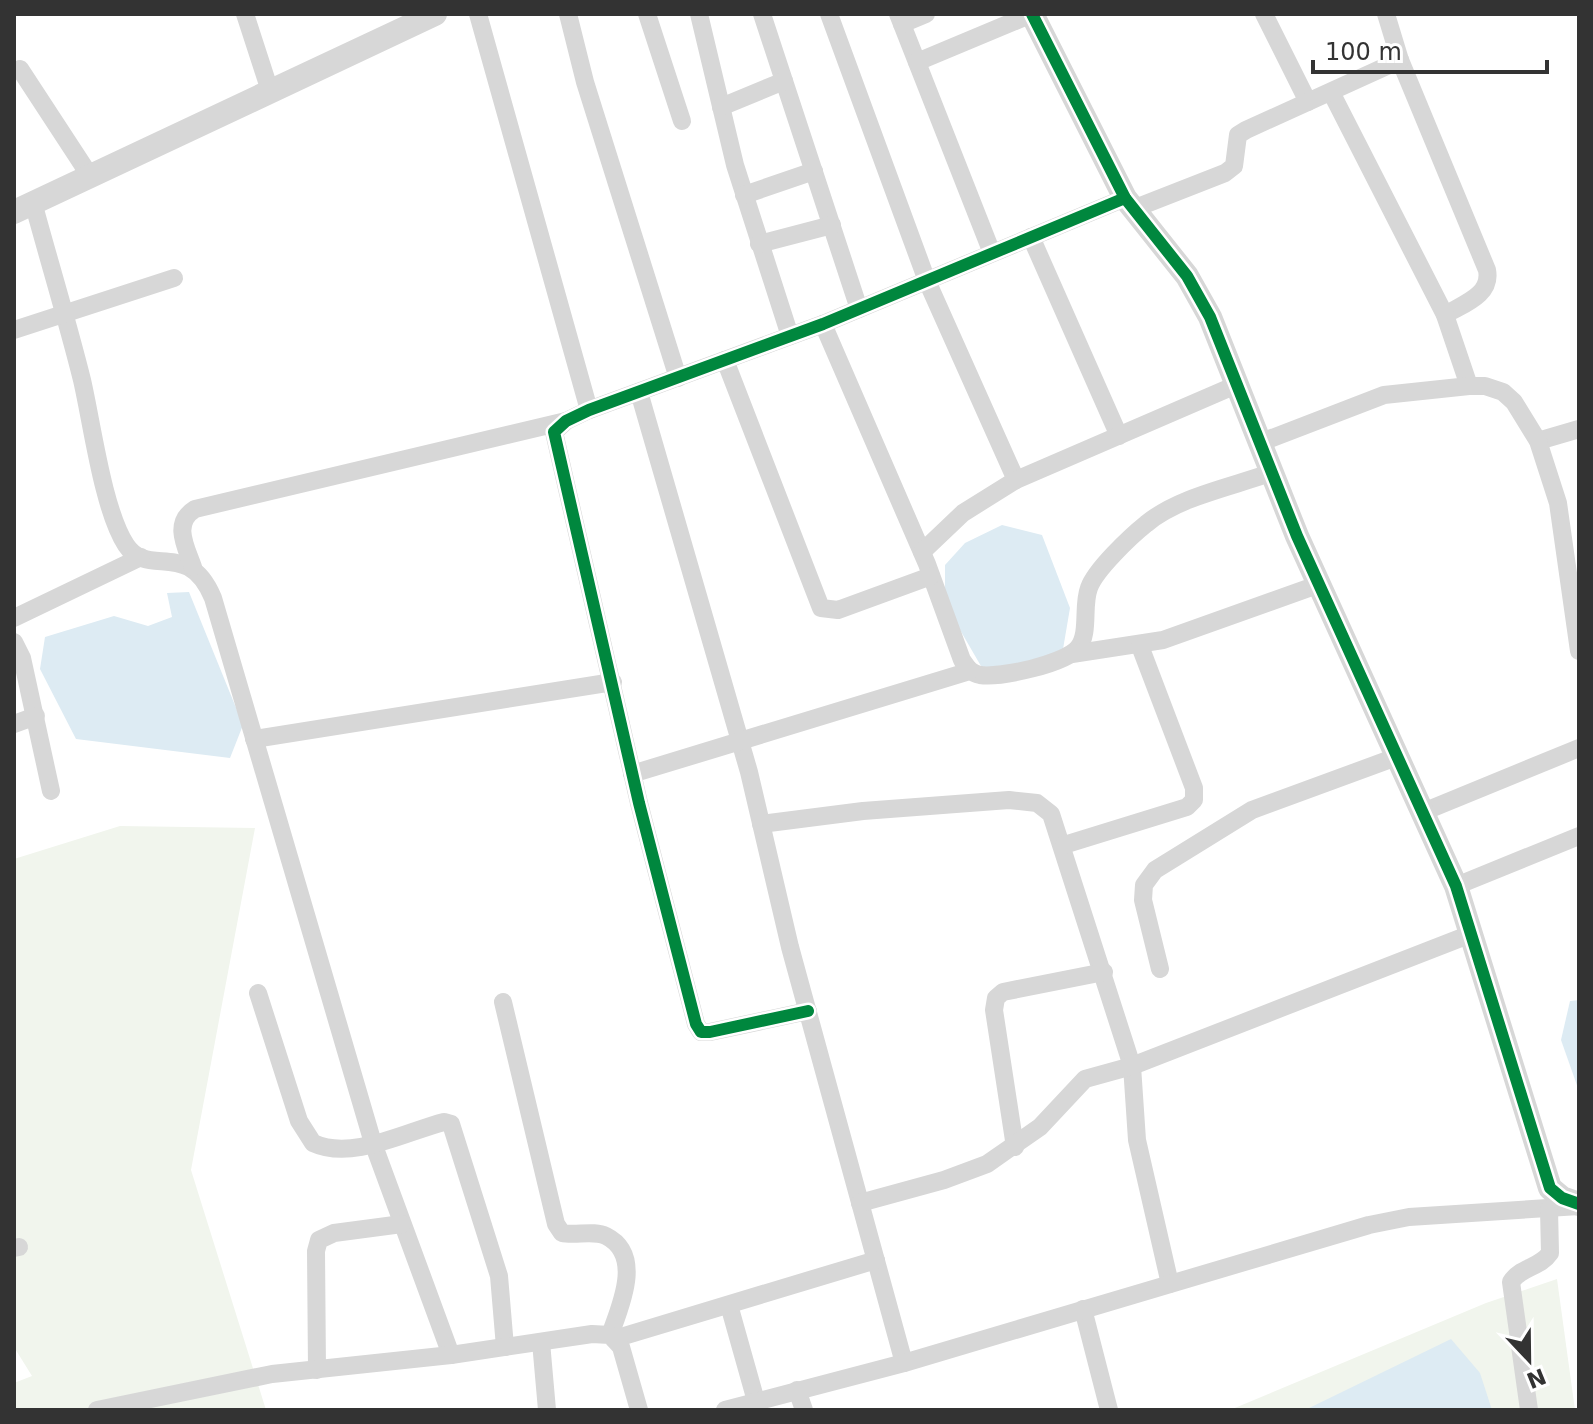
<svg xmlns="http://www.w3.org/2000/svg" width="1593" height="1424" font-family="'DejaVu Sans',sans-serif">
  <rect width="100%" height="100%" fill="#fff"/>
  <g fill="#f1f5ed">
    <polygon points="120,826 255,828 191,1170 266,1410 14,1410 14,1383 32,1376 14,1347 14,859"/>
    <polygon points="1557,1279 1575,1410 1230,1410 1486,1303"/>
  </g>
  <g fill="#ddebf3">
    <polygon points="1002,525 1042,535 1070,608 1062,655 985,673 945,604 945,565 965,543"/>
    <polygon points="189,592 243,725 230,758 76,739 40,669 45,637 114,616 148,626 172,617 167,593"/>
    <polygon points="1579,1000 1579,1091 1561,1040 1570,1001"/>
    <polygon points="1451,1339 1480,1373 1492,1410 1305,1410"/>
  </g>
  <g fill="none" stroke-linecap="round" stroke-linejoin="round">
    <g stroke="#d7d7d7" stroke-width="18">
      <polyline points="245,14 270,91"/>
      <polyline points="478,14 589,410"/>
      <polyline points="568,14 585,82 678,378"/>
      <polyline points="647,14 682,121"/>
      <polyline points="699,14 735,165 790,336"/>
      <polyline points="762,14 859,309"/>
      <polyline points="829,14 927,281 1016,480"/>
      <polyline points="898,14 992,253"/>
      <polyline points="1264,14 1308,102"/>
      <path d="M1386 14 1400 60 1487 270C1492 295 1463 304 1445 315"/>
      <polyline points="902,24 926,14"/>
      <polyline points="917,62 1032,14"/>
      <polyline points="20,69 90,176"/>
      <polyline points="1331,92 1445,315 1469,386"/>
      <polyline points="721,107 784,81"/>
      <polyline points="744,195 814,171"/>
      <path d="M33 202C49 261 67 320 82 380 92 423 103 510 126 545 148 579 188 538 213 598L373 1143 451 1355"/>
      <polyline points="1133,209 1225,173 1234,166 1238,135 1246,130 1400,60"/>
      <polyline points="1031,237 1119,436"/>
      <polyline points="759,244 832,225"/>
      <path d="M823 324 927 564 962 660C967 667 970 673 980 675 1000 678 1065 664 1078 648 1090 633 1082 606 1089 588 1095 570 1131 536 1146 524 1178 497 1231 487 1270 473"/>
      <polyline points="14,330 174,278"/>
      <polyline points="725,360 821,608 838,610 931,576"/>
      <polyline points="639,392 749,772 790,947 904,1363"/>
      <polyline points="1538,441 1579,429"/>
      <polyline points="1259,443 1384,395 1469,386 1485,386 1503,392 1514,402 1538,441 1558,503 1579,651"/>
      <polyline points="922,552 963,513 1016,480 1236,385"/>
      <path d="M193 567C186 547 172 523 195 509L566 421"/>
      <polyline points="14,618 141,557"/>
      <polyline points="14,642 22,658 51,791"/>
      <polyline points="1072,654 1163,640 1320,584"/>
      <polyline points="14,724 36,716"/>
      <polyline points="254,739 613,682"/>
      <polyline points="632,774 970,671"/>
      <polyline points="1423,812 1579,748"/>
      <polyline points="761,824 863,811 1009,800 1037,803 1051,814 1132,1066 1137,1140 1170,1284"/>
      <polyline points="1064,845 1187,807 1194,800 1194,788 1140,646"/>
      <polyline points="1456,886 1579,836"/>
      <polyline points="1160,969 1143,900 1144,885 1155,870 1252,810 1399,756"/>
      <path d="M258 993 299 1121 313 1143C352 1161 405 1132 444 1122L451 1124 499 1276 505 1347"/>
      <path d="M503 1002 556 1224 562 1233C575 1236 594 1230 606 1236 644 1255 620 1307 610 1335"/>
      <polyline points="808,1011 710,1032 701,1032 696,1024 639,803 554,432 566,421 589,410 823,324 1125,198"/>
      <polyline points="1015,1147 994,1010 996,998 1003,992 1104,972"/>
      <polyline points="860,1203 944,1180 987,1164 1040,1127 1085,1079 1132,1066 1471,934"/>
      <polyline points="14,1248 19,1247"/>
      <polyline points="729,1305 756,1401"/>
      <polyline points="1083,1309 1109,1410"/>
      <polyline points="614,1339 876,1260"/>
      <polyline points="541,1342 547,1410"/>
      <polyline points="317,1370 316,1251 319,1240 334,1233 402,1224"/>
      <polyline points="797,1390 804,1410"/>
      <polyline points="97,1410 272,1374 451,1355 592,1334 610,1335 621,1347 639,1410"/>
      <polyline points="725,1410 904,1363 1369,1225 1409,1217 1579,1206"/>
      <path d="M1529 1410 1511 1282C1520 1267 1540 1268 1550 1253L1549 1209"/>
    </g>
    <g stroke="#d7d7d7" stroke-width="24">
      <polyline points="1032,14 1125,198 1187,276 1210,317 1297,536 1456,886 1550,1188 1562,1198 1579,1204"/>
      <polyline points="14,212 435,14"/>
    </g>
    <g stroke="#fff" stroke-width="17">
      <g id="cycleway">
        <polyline points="1032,14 1125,198 1187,276 1210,317 1297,536 1456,886 1550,1188 1562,1198 1579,1204"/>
        <polyline points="808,1011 710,1032 701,1032 696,1024 639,803 554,432 566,421 589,410 823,324 1125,198"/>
      </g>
    </g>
    <use href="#cycleway" stroke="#00873e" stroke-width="12"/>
  </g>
  <rect width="1593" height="1424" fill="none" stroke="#333333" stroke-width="32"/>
  <g transform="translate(1529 1360) rotate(158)" stroke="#ffffff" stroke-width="6" paint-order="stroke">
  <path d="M0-6L14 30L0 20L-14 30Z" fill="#333333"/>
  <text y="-12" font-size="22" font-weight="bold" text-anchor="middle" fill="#333333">N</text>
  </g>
  <path d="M1313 60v12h234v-12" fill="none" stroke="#333333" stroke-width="4"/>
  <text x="1325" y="60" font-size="24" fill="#333333" stroke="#ffffff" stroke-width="6" paint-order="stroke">100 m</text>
</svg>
